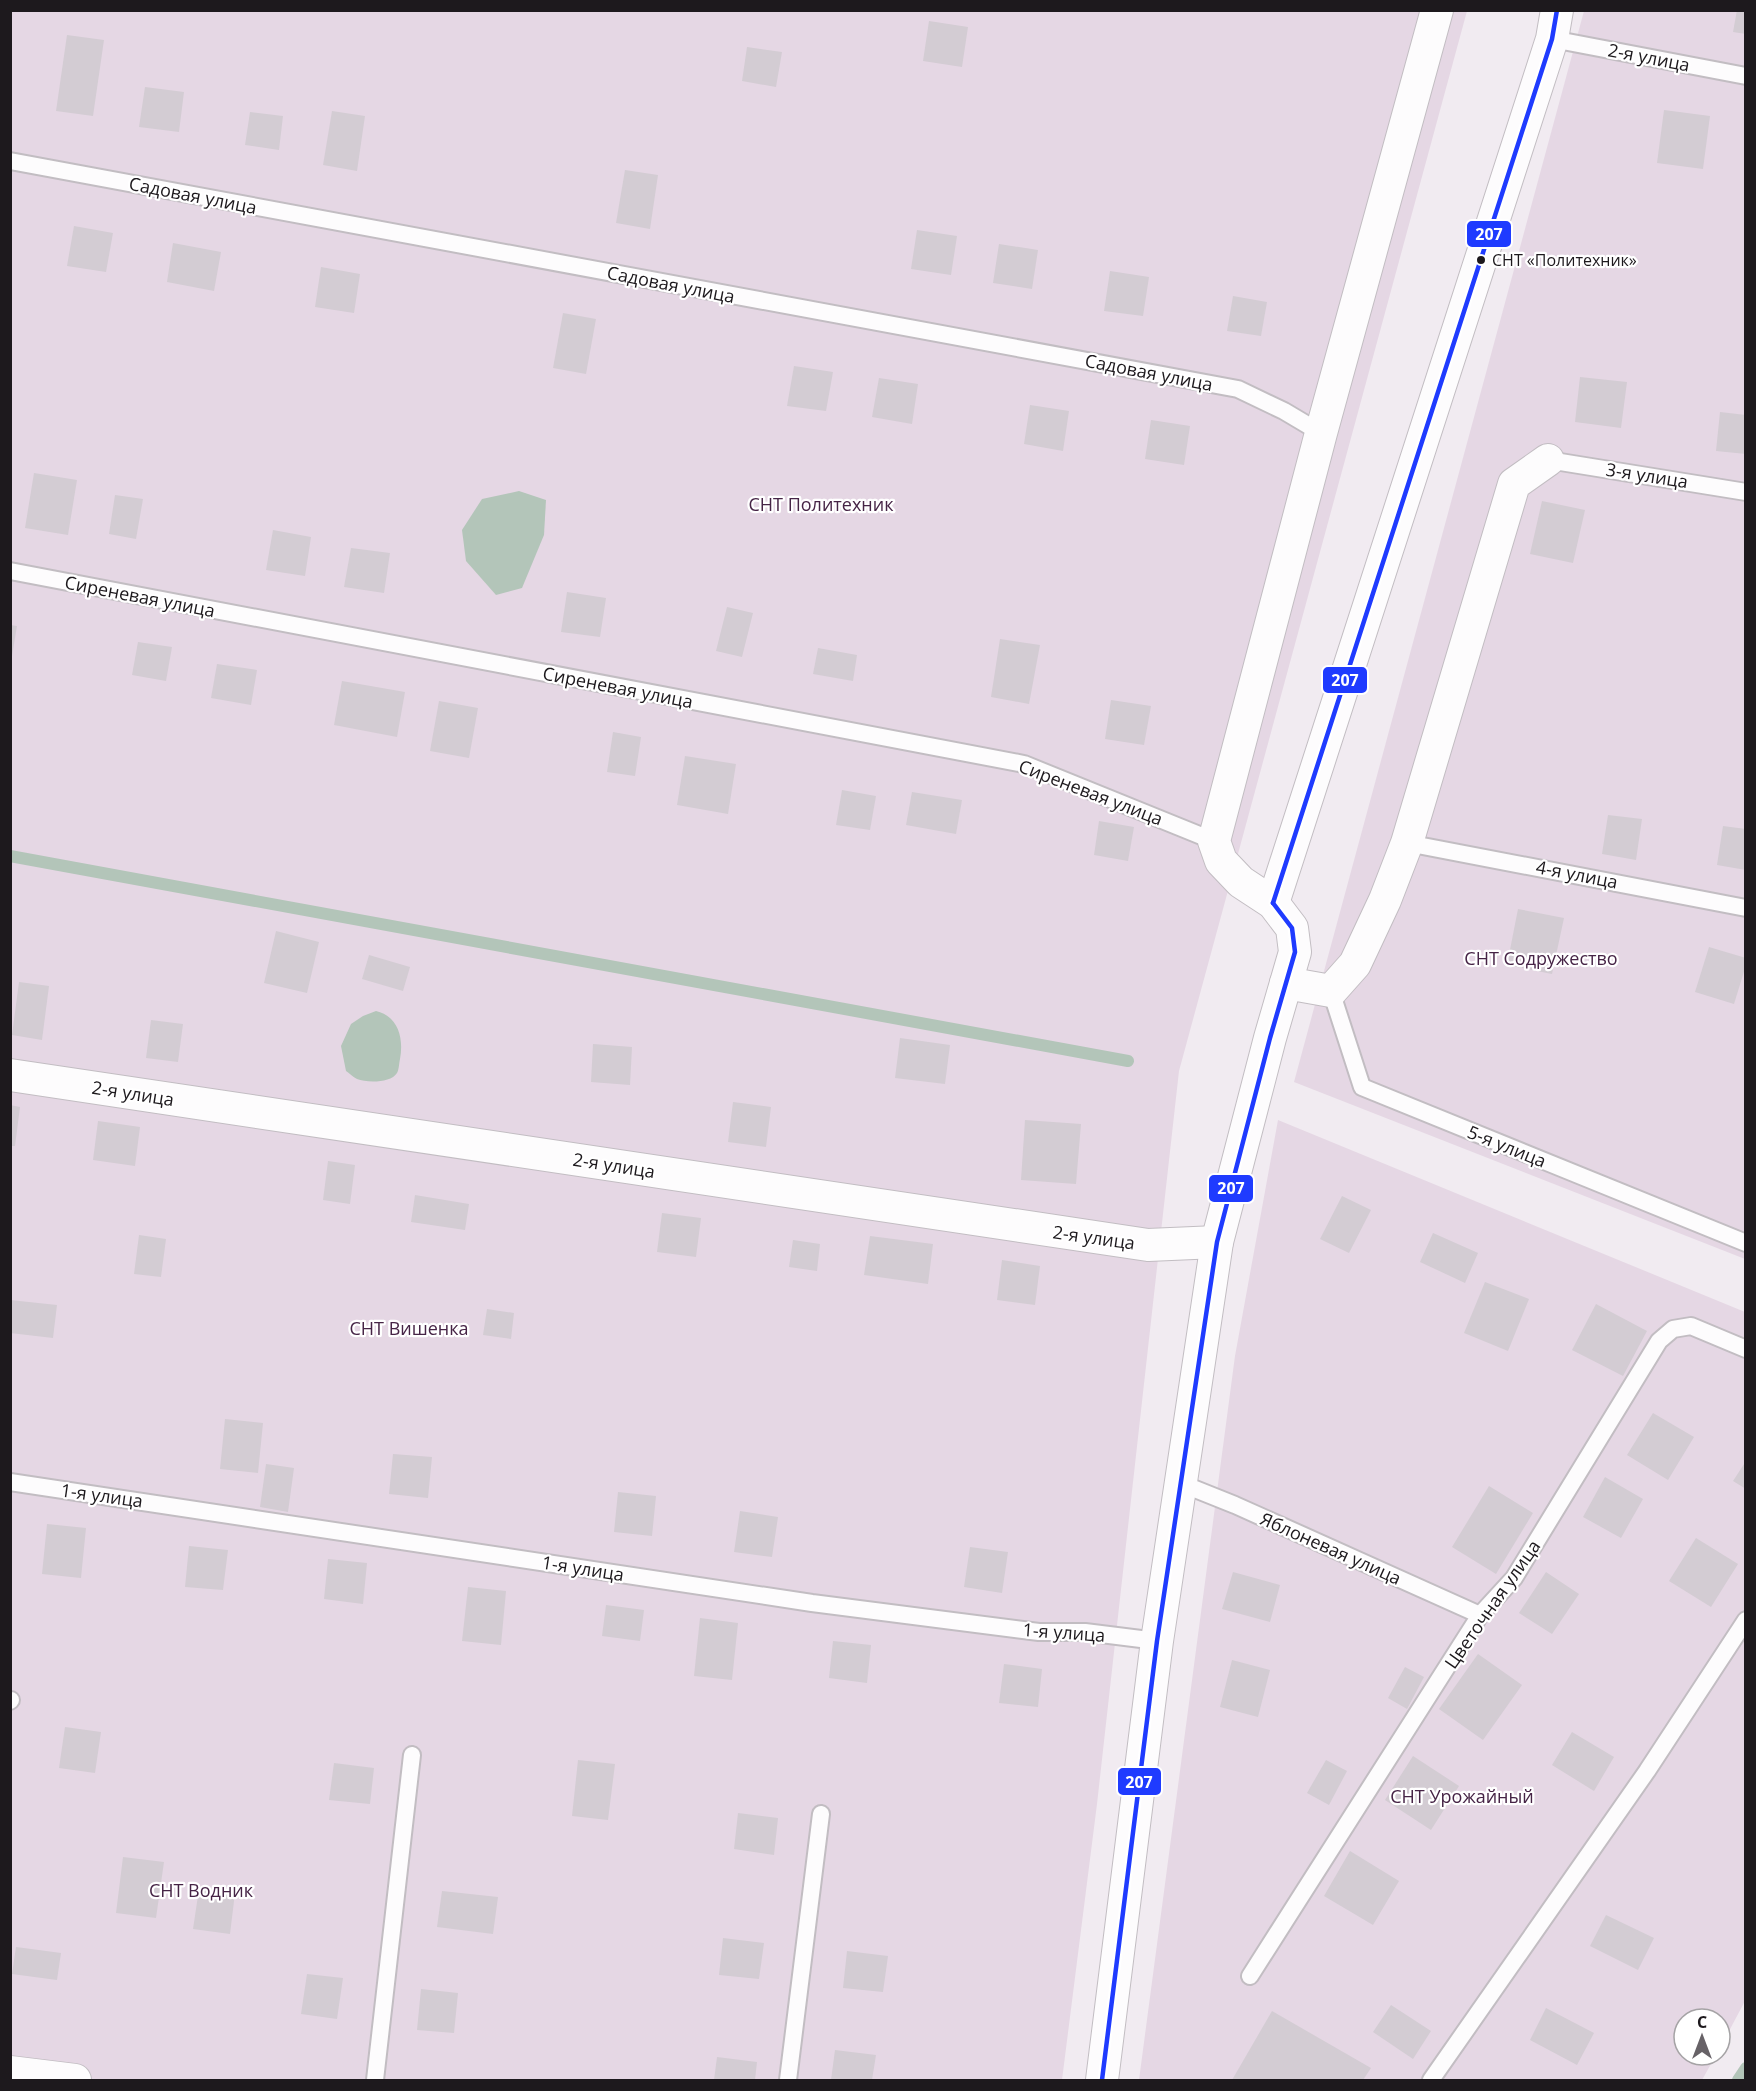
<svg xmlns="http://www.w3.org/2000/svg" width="1756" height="2091" font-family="'Open Sans',sans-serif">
  <rect width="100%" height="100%" fill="#f1ebf1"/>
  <g fill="#e5d7e4">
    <polygon points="11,11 1467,11 1179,1071 1097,1804 1062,2080 11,2080"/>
    <polygon points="1584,11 1745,11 1745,1259 1294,1082"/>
    <polygon points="1278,1120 1745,1312 1745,2001 1720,2048 1720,2019 1684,2019 1684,2055 1716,2055 1702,2080 1139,2080 1235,1356"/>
  </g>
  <g fill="#b3c5b9">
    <polygon points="519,491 546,500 544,535 522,588 496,595 466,561 462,530 482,499"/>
    <path d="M376 1011C398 1016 404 1038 400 1059 399 1063 399 1070 397 1073 391 1083 367 1083 357 1079 353 1077 349 1073 346 1071L341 1046 351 1024 363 1016Z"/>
  </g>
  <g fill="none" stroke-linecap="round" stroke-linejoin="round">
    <g stroke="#b3c5b9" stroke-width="12">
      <polyline points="10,856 1128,1061"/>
      <polyline points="1738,2080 1746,2068"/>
    </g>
  </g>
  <g fill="#d3ccd3">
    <polygon points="1737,10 1746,10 1746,34 1733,32"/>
    <polygon points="929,21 968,27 962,67 923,61"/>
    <polygon points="67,35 104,40 93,116 56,111"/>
    <polygon points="747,47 782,52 776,87 742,81"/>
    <polygon points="145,87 184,92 179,132 139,127"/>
    <polygon points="1664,110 1710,116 1703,169 1657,163"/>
    <polygon points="332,111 365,116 357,171 323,165"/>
    <polygon points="250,112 283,116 279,150 245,145"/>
    <polygon points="625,170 658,175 650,229 616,223"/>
    <polygon points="74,226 113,233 106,272 67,266"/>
    <polygon points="917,230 957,236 951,275 911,269"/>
    <polygon points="173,243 221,252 214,291 167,282"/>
    <polygon points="999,244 1038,250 1032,289 993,283"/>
    <polygon points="321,267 360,274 354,313 315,307"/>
    <polygon points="1110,271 1149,277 1143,316 1104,311"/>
    <polygon points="1233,296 1267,302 1261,336 1227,331"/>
    <polygon points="563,313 596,319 586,374 553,368"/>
    <polygon points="794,366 833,372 826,411 787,406"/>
    <polygon points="1580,377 1627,382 1621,428 1575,422"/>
    <polygon points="879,378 918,384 912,424 872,417"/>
    <polygon points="1030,405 1069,411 1063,451 1024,444"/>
    <polygon points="1720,412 1746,415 1746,454 1716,451"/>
    <polygon points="1151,420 1190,426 1184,465 1145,459"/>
    <polygon points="34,473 77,480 68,535 25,528"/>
    <polygon points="115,495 143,499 136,539 109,534"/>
    <polygon points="1542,501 1585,510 1573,563 1530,554"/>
    <polygon points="273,530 311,537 305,576 266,570"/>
    <polygon points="351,548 390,553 384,593 344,587"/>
    <polygon points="567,592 606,598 600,637 561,632"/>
    <polygon points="727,607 753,613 742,657 716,651"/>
    <polygon points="10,625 17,626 12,656 10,656"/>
    <polygon points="1000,639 1040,645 1029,704 991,697"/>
    <polygon points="138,642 172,647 166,681 132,675"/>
    <polygon points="818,648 857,655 853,681 813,674"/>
    <polygon points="217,664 257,670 251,705 211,698"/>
    <polygon points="342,681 405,692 397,737 334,725"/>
    <polygon points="1111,700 1151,706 1144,745 1105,739"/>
    <polygon points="439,701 478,708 469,758 430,751"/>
    <polygon points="613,732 641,737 635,776 607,772"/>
    <polygon points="685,756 736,764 728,814 677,805"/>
    <polygon points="842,790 876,796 870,830 836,825"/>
    <polygon points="912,792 962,800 956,834 906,825"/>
    <polygon points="1608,815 1642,819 1636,860 1602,854"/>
    <polygon points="1099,821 1134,827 1128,861 1094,855"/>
    <polygon points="1723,826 1746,829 1746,870 1717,865"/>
    <polygon points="1518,909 1564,918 1552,974 1507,965"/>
    <polygon points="276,931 319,942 307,993 264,983"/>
    <polygon points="1709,947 1746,958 1746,965 1734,1004 1695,992"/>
    <polygon points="369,955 410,967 403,991 362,979"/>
    <polygon points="19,982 49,986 42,1040 12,1035"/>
    <polygon points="151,1020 183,1024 178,1062 146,1058"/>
    <polygon points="900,1038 950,1045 945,1084 895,1078"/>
    <polygon points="593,1044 632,1047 630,1085 591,1082"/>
    <polygon points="733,1102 771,1107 766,1147 728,1142"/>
    <polygon points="10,1105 20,1107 15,1146 10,1146"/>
    <polygon points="1025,1120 1081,1124 1076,1184 1021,1180"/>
    <polygon points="98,1121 140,1127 135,1166 93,1160"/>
    <polygon points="328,1161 355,1165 350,1204 323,1200"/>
    <polygon points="415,1195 469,1204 465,1230 411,1222"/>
    <polygon points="1342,1196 1371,1210 1349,1253 1320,1239"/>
    <polygon points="662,1213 701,1218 696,1257 657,1252"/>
    <polygon points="1433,1233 1478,1253 1465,1283 1420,1262"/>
    <polygon points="139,1235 166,1239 161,1277 134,1274"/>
    <polygon points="870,1236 933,1244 928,1284 864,1275"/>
    <polygon points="793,1240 820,1244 817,1271 789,1267"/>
    <polygon points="1002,1260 1040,1266 1035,1305 997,1300"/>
    <polygon points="1485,1282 1529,1299 1508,1351 1464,1333"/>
    <polygon points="10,1300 57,1305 53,1338 10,1333"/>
    <polygon points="1596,1304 1647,1331 1623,1376 1572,1350"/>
    <polygon points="487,1309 514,1313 511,1339 483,1335"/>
    <polygon points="1653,1413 1694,1437 1668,1480 1627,1455"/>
    <polygon points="225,1419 263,1423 258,1473 220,1469"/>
    <polygon points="393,1454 432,1457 428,1498 389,1494"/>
    <polygon points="1746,1461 1746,1489 1733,1481"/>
    <polygon points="266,1464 294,1468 288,1512 260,1507"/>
    <polygon points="1605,1477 1643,1499 1621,1538 1583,1517"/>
    <polygon points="1489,1486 1533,1513 1496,1574 1452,1547"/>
    <polygon points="618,1492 656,1496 652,1536 614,1532"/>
    <polygon points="740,1511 778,1517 772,1557 734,1552"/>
    <polygon points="47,1524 86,1528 81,1578 42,1574"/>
    <polygon points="1696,1538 1738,1564 1711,1607 1669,1581"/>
    <polygon points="189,1546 228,1550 223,1590 185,1587"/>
    <polygon points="970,1547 1008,1552 1002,1593 964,1587"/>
    <polygon points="328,1559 367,1563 363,1604 324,1599"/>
    <polygon points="1233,1572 1280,1585 1270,1622 1222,1609"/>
    <polygon points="1546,1572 1579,1594 1552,1634 1519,1613"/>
    <polygon points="468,1587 506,1591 501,1645 462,1641"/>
    <polygon points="606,1605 644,1610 640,1641 602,1636"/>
    <polygon points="700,1618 738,1623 732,1680 694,1676"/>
    <polygon points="833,1641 871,1645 867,1683 829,1678"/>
    <polygon points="1478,1654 1522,1685 1483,1740 1439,1709"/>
    <polygon points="1232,1660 1270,1670 1258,1717 1220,1707"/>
    <polygon points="1004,1664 1042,1669 1038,1707 999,1703"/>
    <polygon points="1405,1667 1424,1677 1407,1709 1388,1698"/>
    <polygon points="65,1727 101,1732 95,1773 59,1768"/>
    <polygon points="1572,1732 1614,1757 1594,1791 1552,1765"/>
    <polygon points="1413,1756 1459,1786 1431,1830 1385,1800"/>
    <polygon points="578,1760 615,1764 608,1820 572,1816"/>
    <polygon points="1326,1760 1347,1771 1329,1805 1307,1793"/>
    <polygon points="334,1763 374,1768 370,1804 329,1800"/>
    <polygon points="738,1813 778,1818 774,1855 734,1849"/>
    <polygon points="1350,1851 1399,1881 1373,1925 1324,1896"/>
    <polygon points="123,1857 164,1862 156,1918 116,1913"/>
    <polygon points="199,1889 235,1893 230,1934 193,1929"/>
    <polygon points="442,1891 498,1897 493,1934 437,1927"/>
    <polygon points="1606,1915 1654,1938 1638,1970 1590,1946"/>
    <polygon points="723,1938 764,1943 759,1979 719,1975"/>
    <polygon points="16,1947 61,1953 57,1980 12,1974"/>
    <polygon points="847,1951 888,1956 883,1992 843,1988"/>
    <polygon points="307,1974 343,1978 337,2019 301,2014"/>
    <polygon points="421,1989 458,1993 454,2033 417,2030"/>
    <polygon points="1391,2005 1431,2031 1413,2059 1373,2032"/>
    <polygon points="1546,2008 1594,2033 1577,2065 1530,2040"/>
    <polygon points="1272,2011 1371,2068 1363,2080 1232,2080"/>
    <polygon points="835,2050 876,2055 872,2080 831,2080"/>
    <polygon points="717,2057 757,2062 755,2080 714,2080"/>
  </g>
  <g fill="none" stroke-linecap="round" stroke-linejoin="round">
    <g stroke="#c2bdc2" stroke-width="20">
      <g id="service">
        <polyline points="1552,39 1746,76"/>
        <polyline points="10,161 1238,389 1284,411 1321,433"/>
        <polyline points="1548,460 1746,492"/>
        <polyline points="10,571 1024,764 1214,841"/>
        <polyline points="1407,843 1746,908"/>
        <polyline points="1331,991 1362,1087 1746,1243"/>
        <polyline points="10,1482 812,1603 1039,1632 1085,1632 1157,1641"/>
        <polyline points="1180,1483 1235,1505 1480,1615"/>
        <polyline points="10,1701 11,1700"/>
        <polyline points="1250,1976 1480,1615 1514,1578 1659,1341 1673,1329 1691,1326 1746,1349"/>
        <polyline points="375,2080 412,1755"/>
        <polyline points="788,2080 821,1814"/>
        <polyline points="1431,2080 1647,1771 1746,1620"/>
      </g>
    </g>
    <g stroke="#c2bdc2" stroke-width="34">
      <g id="minor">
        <polyline points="1273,903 1552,39 1557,10"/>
        <polyline points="1286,983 1331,991 1355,964 1385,900 1407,843 1514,484 1548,460"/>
        <polyline points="10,1075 1148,1245 1217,1242"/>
        <polyline points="10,2072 75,2080"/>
        <polyline points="1102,2080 1157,1641 1217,1242 1270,1038 1295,952 1292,928 1273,903 1241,882 1221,861 1214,841 1321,433 1437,10"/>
      </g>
    </g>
    <use href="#service" stroke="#fdfcfd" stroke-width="16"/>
    <use href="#minor" stroke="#fdfcfd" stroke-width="32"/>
    <g stroke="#fff" stroke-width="9">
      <g id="bus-1">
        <polyline points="1273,903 1552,39 1557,10"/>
        <polyline points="1102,2080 1157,1641 1217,1242 1270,1038 1295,952 1292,928 1273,903"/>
      </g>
    </g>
    <use href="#bus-1" stroke="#1f3bff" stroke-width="4.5"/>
  </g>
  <circle fill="#1d191d" stroke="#fff" stroke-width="2" cx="1481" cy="260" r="5"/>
  <g text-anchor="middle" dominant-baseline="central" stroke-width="4.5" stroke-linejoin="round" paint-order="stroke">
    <g font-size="16" fill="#1d191d" stroke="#fff" text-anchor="start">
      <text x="1492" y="260">СНТ «Политехник»</text>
    </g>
    <g font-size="18" fill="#1d191d" stroke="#fff">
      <text transform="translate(1649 57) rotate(11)">2-я улица</text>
      <text transform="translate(193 195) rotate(11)">Садовая улица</text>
      <text transform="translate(671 284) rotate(11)">Садовая улица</text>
      <text transform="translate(1149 372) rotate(11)">Садовая улица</text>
      <text transform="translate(1647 475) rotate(9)">3-я улица</text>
      <text transform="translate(140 596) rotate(11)">Сиреневая улица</text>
      <text transform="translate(618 687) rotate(11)">Сиреневая улица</text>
      <text transform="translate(1091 792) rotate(21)">Сиреневая улица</text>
      <text transform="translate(1577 874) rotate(11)">4-я улица</text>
      <text transform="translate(133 1093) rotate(9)">2-я улица</text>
      <text transform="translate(1507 1146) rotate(22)">5-я улица</text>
      <text transform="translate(614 1165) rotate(9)">2-я улица</text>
      <text transform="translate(1094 1237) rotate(8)">2-я улица</text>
      <text transform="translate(102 1495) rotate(8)">1-я улица</text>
      <text transform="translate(1331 1548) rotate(24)">Яблоневая улица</text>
      <text transform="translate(583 1568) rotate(9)">1-я улица</text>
      <text transform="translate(1492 1604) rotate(-55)">Цветочная улица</text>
      <text transform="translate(1064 1632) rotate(4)">1-я улица</text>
    </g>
    <g font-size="18" fill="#462446" stroke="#fff">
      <text x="821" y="504">СНТ Политехник</text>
      <text x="1541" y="958">СНТ Содружество</text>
      <text x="409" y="1328">СНТ Вишенка</text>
      <text x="1462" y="1796">СНТ Урожайный</text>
      <text x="201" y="1890">СНТ Водник</text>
    </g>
  </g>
  <g stroke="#fff" stroke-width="2">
    <rect x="1466" y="220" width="46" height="28" rx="6" fill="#1f3bff"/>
    <rect x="1322" y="666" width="46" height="28" rx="6" fill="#1f3bff"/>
    <rect x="1208" y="1174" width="46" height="29" rx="6" fill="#1f3bff"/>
    <rect x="1117" y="1767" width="45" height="29" rx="6" fill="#1f3bff"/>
  </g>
  <g font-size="16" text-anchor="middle" font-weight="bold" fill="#fff">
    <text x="1489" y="240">207</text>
    <text x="1345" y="686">207</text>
    <text x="1231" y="1194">207</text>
    <text x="1139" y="1788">207</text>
  </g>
  <rect width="1756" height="2091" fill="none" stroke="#1d191d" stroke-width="24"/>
  <g transform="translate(1702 2037)"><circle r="28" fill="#ffffff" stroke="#a5a3a5" stroke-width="1.5"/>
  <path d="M0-4.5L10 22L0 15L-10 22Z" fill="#676267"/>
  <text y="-9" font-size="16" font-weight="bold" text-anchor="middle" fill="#1d191d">С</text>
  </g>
</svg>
